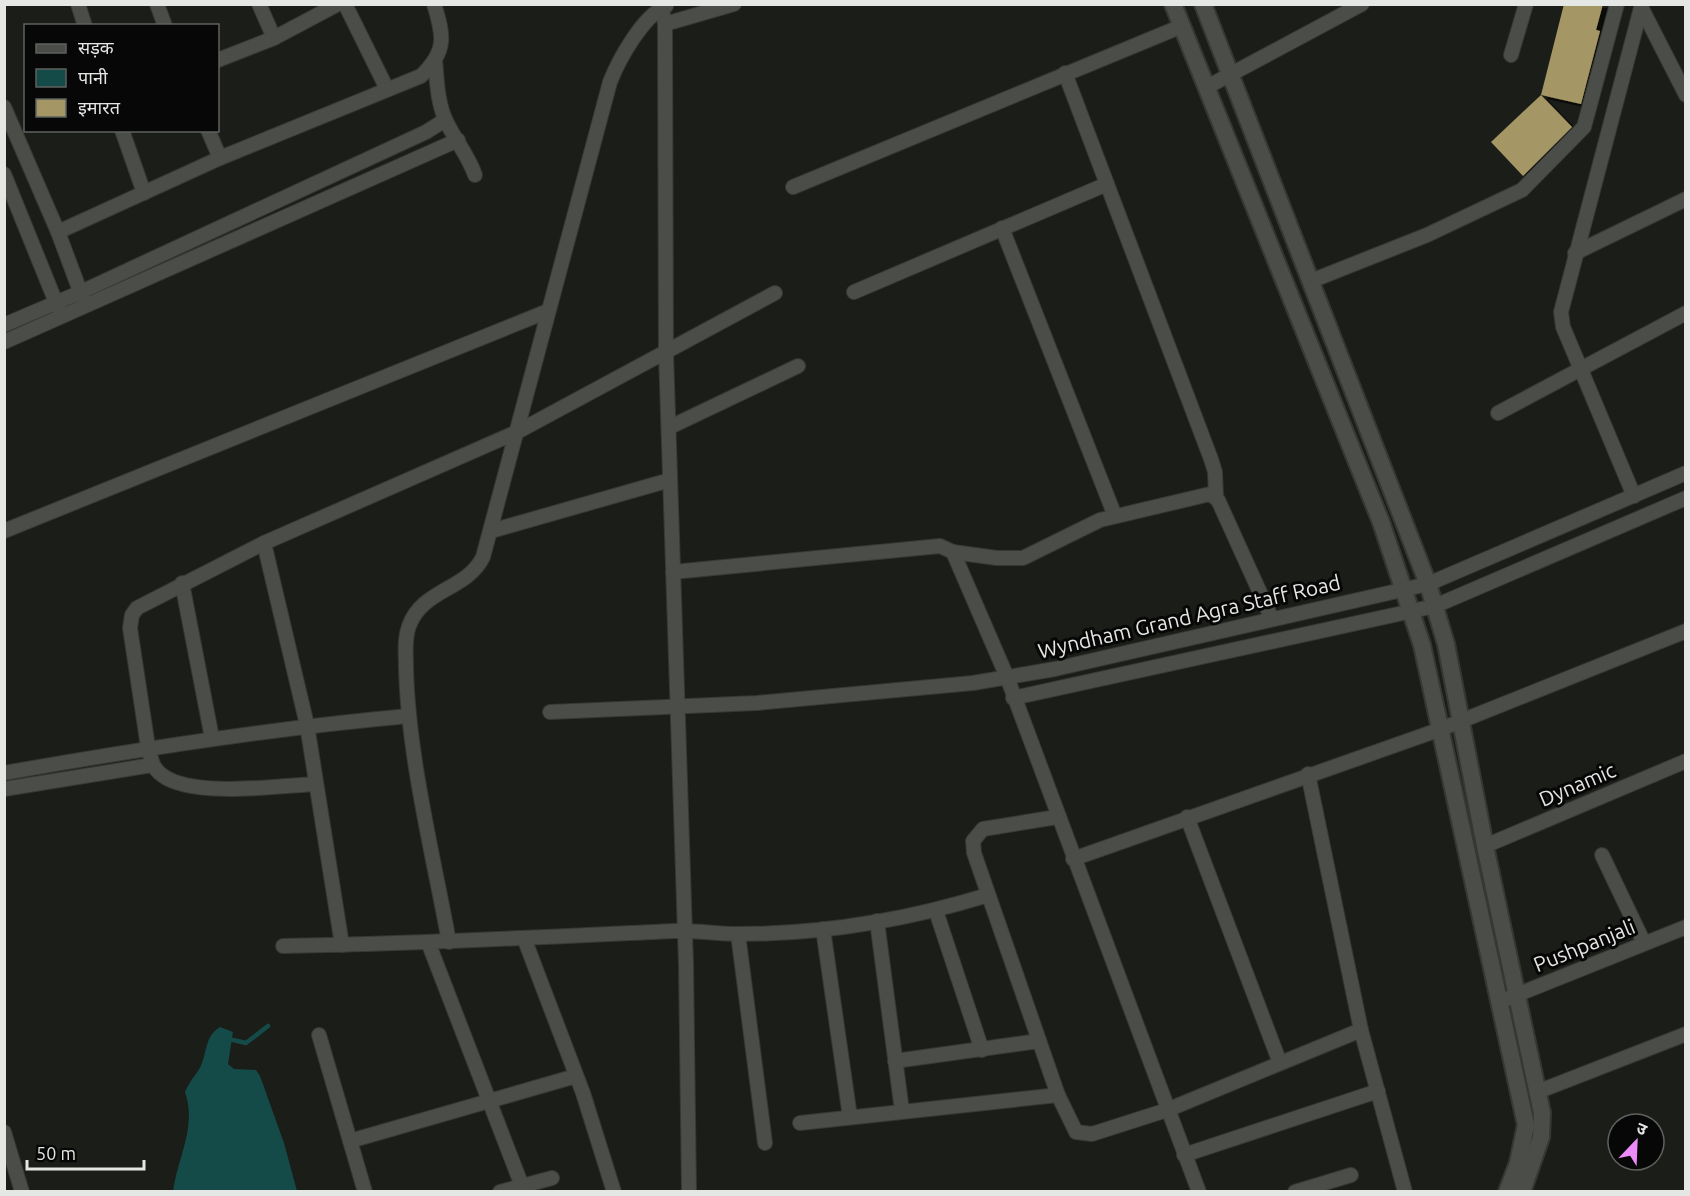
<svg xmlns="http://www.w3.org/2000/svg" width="1690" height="1196" font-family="Ubuntu,'Noto Sans Devanagari',sans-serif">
  <defs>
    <filter id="shadow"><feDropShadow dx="6" dy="4" stdDeviation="0" flood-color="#0009"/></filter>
  </defs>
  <rect width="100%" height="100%" fill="#1b1d18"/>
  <path fill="#144a47" d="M220 1027 233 1032 228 1064 234 1069 256 1070 260 1076 284 1143 297 1191H173C178 1156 197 1127 185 1092 189 1083 193 1078 198 1071 208 1056 203 1037 220 1027Z"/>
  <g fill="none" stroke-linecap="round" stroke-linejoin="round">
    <polyline stroke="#144a47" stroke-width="4.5" points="233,1040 246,1043 268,1026"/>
  </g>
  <g fill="#a59665" filter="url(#shadow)">
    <polygon points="1564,4 1603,4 1596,30 1600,31 1581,104 1541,95"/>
    <polygon points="1541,95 1572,127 1523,176 1491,142"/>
  </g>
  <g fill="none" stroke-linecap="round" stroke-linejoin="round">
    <g stroke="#373835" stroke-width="16">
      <g id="minor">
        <polyline points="78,4 85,26"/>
        <polyline points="157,4 165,26"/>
        <polyline points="259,4 274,38"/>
        <polyline points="345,4 387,89"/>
        <polyline points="661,4 665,24 666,353 686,964 689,1192"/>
        <polyline points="1641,7 1686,95"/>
        <polyline points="665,24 734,4"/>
        <polyline points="1511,55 1526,4"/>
        <polyline points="218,60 274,38 338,4"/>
        <path d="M435 60C437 79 437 102 446 121 455 140 468 155 475 175"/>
        <polyline points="1065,73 1211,459 1215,472 1216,496"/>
        <polyline points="1207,87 1362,4"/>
        <polyline points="4,107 58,232 83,299"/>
        <polyline points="122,130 144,193"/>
        <polyline points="208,130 220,158"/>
        <polyline points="4,174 59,310"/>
        <polyline points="793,187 1182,26"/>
        <polyline points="1002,228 1115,516"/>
        <path d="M58 232 220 158 421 76C447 51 444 36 434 4"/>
        <polyline points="1575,253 1686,199"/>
        <polyline points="1311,281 1427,235 1522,190 1584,127 1617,4"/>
        <polyline points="854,292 1107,184"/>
        <polyline points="4,325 81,292 426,132 445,120"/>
        <polyline points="4,342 458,140"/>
        <polyline points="1498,413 1686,313"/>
        <polyline points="670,427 798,366"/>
        <polyline points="1634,496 1574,353 1563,327 1561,312 1642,4"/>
        <polyline points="4,531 548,311"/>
        <polyline points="491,531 670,480"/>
        <polyline points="264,543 307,725 342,945"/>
        <polyline points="953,552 997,558 1023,558 1100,520 1210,494 1218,500 1272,619"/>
        <polyline points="673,572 940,546 953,552 1007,677 1199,1192"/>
        <polyline points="182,583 212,738"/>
        <polyline points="1013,698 1435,606 1686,498"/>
        <polyline points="550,712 757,703 973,683 1055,669 1428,584 1686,473"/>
        <path d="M4 773C139 749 273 728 409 716"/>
        <polyline points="1308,774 1361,1030 1405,1192"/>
        <path d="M316 784C279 786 191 798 162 775 152 768 151 758 148 747L130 628 132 615 137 608 264 543 517 432 775 293"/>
        <polyline points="4,789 152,765"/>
        <polyline points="1057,817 983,829 973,841 974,853 1058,1095 1076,1132 1092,1134 1167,1110 1361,1030"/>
        <polyline points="1187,817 1280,1063"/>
        <polyline points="1485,846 1686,761"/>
        <polyline points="1602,855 1644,943"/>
        <polyline points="1073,859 1441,729 1686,631"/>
        <polyline points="936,911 982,1050"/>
        <polyline points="877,921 902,1111"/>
        <polyline points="823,929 850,1117"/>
        <polyline points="738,934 765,1143"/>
        <polyline points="524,938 583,1093 614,1192"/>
        <polyline points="428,942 522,1186"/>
        <path d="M449 942C433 854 408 756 406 667 406 654 404 639 409 626 422 589 467 590 483 557L610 82C619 59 643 16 666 6"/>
        <path d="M283 946C414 944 544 937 674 931 695 930 716 934 738 934 823 934 907 920 988 895"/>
        <polyline points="1499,1002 1686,927"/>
        <polyline points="319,1035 365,1192"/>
        <polyline points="895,1061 1039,1041"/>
        <polyline points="1537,1092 1686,1034"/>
        <polyline points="800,1123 1058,1095"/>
        <polyline points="4,1132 22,1192"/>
        <polyline points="350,1141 576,1076"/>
        <polyline points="1184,1155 1378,1091"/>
        <polyline points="500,1192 552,1178"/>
        <polyline points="1295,1192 1351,1175"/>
      </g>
    </g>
    <g stroke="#373835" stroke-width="20">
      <g id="tertiary">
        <polyline points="1173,4 1381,522 1422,645 1526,1125 1518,1163 1507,1192"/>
        <polyline points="1203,4 1428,584 1446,644 1485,846 1542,1113 1541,1137 1522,1192"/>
      </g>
    </g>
    <use href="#minor" stroke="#4a4d48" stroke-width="14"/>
    <use href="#tertiary" stroke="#4a4d48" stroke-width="16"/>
  </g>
  <g text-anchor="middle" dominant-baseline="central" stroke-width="6" stroke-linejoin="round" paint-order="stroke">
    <g font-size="21" fill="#e5e7e4" stroke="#060706">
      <text transform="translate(1189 616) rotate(-13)">Wyndham Grand Agra Staff Road</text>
      <text transform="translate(1577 784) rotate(-23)">Dynamic</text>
      <text transform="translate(1584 945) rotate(-22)">Pushpanjali</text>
    </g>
  </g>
  <rect width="1690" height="1196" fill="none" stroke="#e5e7e4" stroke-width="12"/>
  <rect x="24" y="24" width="195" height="108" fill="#060706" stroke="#5f615f" stroke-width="1.5"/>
  <rect x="36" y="44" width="30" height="9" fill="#4a4d48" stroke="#5f615f" stroke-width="1.5"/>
  <text x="78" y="54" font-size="18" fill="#e5e7e4">सड़क</text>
  <rect x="36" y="69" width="30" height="18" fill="#144a47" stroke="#5f615f" stroke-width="1.5"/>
  <text x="78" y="84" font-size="18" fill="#e5e7e4">पानी</text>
  <rect x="36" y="99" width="30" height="18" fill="#a59665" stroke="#5f615f" stroke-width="1.5"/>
  <text x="78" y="114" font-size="18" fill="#e5e7e4">इमारत</text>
  <g transform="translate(1636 1142) rotate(23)"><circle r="28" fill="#060706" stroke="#5f615f" stroke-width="1.5"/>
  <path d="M0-4.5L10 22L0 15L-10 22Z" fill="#ed8cf9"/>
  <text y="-9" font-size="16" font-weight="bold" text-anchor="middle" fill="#e5e7e4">उ</text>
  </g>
  <path d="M27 1160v9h117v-9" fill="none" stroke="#e5e7e4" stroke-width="3"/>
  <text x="36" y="1160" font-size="18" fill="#e5e7e4" stroke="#060706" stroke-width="4.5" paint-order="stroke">50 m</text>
</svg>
